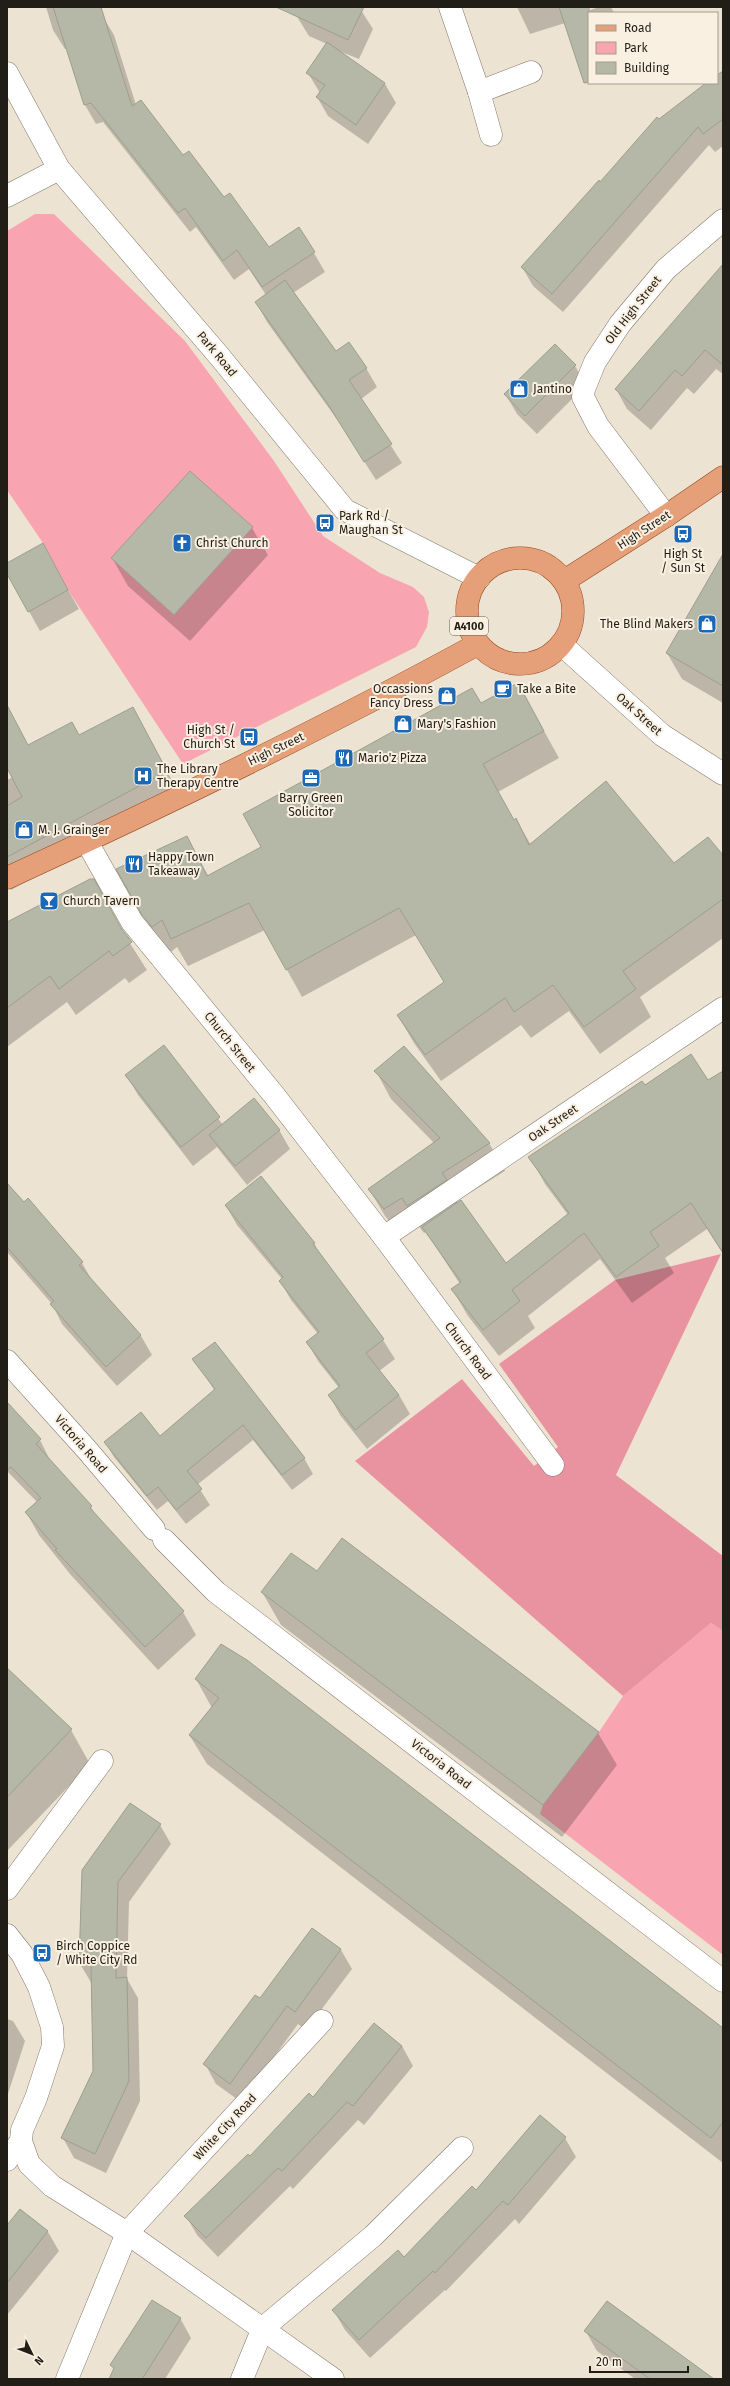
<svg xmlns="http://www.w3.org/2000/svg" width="730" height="2386" font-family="'Fira Sans',sans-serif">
  <rect width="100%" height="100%" fill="#ede3d3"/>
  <g fill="#f9a5b1">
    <polygon points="35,214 54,214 185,341 274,461 323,536 380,573 413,587 424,597 429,612 427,627 416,647 183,764 68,590 43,543 7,490 7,231"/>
    <polygon points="711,1623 723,1631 723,1955 540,1814 543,1805 599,1732 623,1696"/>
  </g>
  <polygon fill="#ea93a0" points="721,1254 616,1475 723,1556 723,1631 711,1623 623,1696 355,1461 462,1379 534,1466 558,1447 499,1364 615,1280"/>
  <g fill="#0003">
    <polygon points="46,7 97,7 114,35 136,105 269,249 314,253 325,272 293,293 335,352 366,368 377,387 361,399 402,463 376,480 341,425 267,322 256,302 266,295 249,269 234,280 196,227 190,232 103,122 96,124 85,105 67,49 65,49 53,30"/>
    <polygon points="291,7 359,7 373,29 359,59 334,49 385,84 396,103 368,144 328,116 317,97 320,93 308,73 327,44 309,36"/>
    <polygon points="517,7 563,7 567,18 599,7 611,7 614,13 589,13 589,67 565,23 530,34"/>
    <polygon points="723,72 723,146 715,152 709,145 563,312 533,286 522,267 659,120 708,83 717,83 717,76"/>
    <polygon points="723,281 723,374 716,369 694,394 687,388 651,430 627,409 616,389"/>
    <polygon points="555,345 575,366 586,385 537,434 517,414 506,395"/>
    <polygon points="252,528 268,555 190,641 128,586 112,558"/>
    <polygon points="7,564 53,564 79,609 40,631 7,572"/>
    <polygon points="723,566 723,703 682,679 667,653"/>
    <polygon points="518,684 559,758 498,792 514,821 516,819 531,845 674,864 723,857 723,938 640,997 651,1017 600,1054 569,1011 531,1038 521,1025 441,1081 414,1043 398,1016 445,983 416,935 302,997 265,930 188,966 177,947 169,954 159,942 143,914 187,837 209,877 262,848 481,705"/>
    <polygon points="133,708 182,799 11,890 7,883 7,780 13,777 7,766 7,747 28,746 79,736"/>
    <polygon points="7,923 122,931 147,970 129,983 125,978 76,1015 67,1002 7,1047"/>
    <polygon points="164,1046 223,1125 279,1130 290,1149 247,1185 217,1147 193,1166 138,1095 127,1076"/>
    <polygon points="404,1047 489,1143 505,1171 457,1201 505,1264 568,1215 545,1184 530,1157 645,1087 707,1081 723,1071 723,1254 707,1229 665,1258 674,1273 632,1303 600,1259 528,1316 535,1328 499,1356 468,1316 452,1289 460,1284 426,1232 424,1233 418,1225 401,1236 385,1216 369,1189 434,1143 391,1099 376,1071"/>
    <polygon points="7,1185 82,1263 93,1282 141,1336 152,1355 117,1386 62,1324 52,1304 7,1252"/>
    <polygon points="226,1206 314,1243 325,1263 383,1340 395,1359 379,1371 399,1395 410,1414 367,1449 340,1415 329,1395 339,1388 318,1361 307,1342 318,1334 291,1300 280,1281 282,1279 237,1225"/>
    <polygon points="194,1360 304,1458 313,1474 292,1490 253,1440 197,1485 210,1505 186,1524 168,1501 157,1510 114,1457 105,1442 159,1437 215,1391"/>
    <polygon points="7,1402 40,1440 52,1464 91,1507 98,1519 183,1612 196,1635 158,1670 70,1574 39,1535 26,1512 37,1502 7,1471"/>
    <polygon points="343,1539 598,1733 617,1765 562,1837 281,1625 262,1592 317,1573"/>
    <polygon points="246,1661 723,2028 723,2163 207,1764 190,1736 212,1708 196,1679"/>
    <polygon points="7,1678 71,1730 90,1764 7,1851"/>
    <polygon points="160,1825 171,1844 129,1902 127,1979 138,1998 140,2101 106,2173 74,2158 63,2138 94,2071 92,1984 80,1964 83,1870"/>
    <polygon points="312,1929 341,1950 352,1969 306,2030 298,2024 241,2102 216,2084 205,2064 260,2000"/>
    <polygon points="7,2019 13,2021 25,2041 7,2097"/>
    <polygon points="374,2024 402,2046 413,2066 364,2125 358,2120 293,2189 290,2186 218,2257 197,2235 186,2216 313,2098"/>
    <polygon points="565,2138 576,2157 519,2224 515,2219 446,2291 445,2290 370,2358 345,2330 334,2311 404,2258 476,2191"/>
    <polygon points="20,2210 48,2232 59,2251 7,2315 7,2227"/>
    <polygon points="180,2318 191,2338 165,2379 110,2379 114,2370 112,2365"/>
    <polygon points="586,2332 713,2379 635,2379 597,2351"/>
  </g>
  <g fill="#b5b7a7" stroke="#9c9f8e">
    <polygon points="53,7 101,7 132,106 141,100 183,155 189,151 224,197 230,193 269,247 299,227 315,252 262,287 237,250 223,261 185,208 178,213 91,103 84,105"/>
    <polygon points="276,7 364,7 348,40"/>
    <polygon points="559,7 589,7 589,82 584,83"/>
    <polygon points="327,42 385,83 356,125 316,97 325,85 306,73"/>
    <polygon points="723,71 723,119 703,134 698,127 552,294 521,267 599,180 600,182 657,117 659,119 706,83 717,83 717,75"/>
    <polygon points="723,264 723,365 705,350 682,376 675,370 639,411 615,389"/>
    <polygon points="285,280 336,351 349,342 367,368 349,380 392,444 364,462 329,406 255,302"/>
    <polygon points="555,344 576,365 525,416 504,394"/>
    <polygon points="190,471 253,527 174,615 111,558"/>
    <polygon points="43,543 68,590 28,612 7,574 7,563"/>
    <polygon points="723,554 723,686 666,653"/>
    <polygon points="518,683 544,731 483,764 514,820 516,818 529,845 606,781 674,863 708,837 723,855 723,899 623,971 636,989 584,1027 553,985 514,1012 505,998 425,1055 397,1015 444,982 399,908 286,970 249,903 171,939 162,920 152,927 142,915 116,869 187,836 207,876 261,847 243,814 472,688 481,703"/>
    <polygon points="7,705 28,745 72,722 79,735 133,707 167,771 7,857 7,806 22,797 7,768"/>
    <polygon points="90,879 94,879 121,928 132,942 113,956 109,951 59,989 50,976 7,1008 7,922"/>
    <polygon points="164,1045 220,1117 181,1147 125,1075"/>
    <polygon points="404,1046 490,1143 442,1173 447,1180 407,1206 402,1198 384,1209 368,1189 440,1138 374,1071"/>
    <polygon points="691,1054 708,1080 723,1071 723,1253 691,1203 650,1232 659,1246 616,1277 584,1233 512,1290 520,1301 483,1330 451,1289 461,1282 422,1227 461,1200 506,1263 569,1213 528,1157 642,1081 645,1085"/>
    <polygon points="254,1098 280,1130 235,1166 209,1135"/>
    <polygon points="261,1176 315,1243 313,1244 384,1339 366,1353 399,1395 355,1430 328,1395 340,1386 306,1342 319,1332 279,1281 283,1277 225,1205"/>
    <polygon points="7,1183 24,1202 28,1198 83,1262 79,1265 141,1335 106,1367 50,1304 54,1301 7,1247"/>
    <polygon points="215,1342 305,1458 282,1475 243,1425 187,1471 202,1489 176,1510 158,1487 147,1496 104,1442 141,1412 160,1436 215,1389 192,1359"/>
    <polygon points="7,1402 41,1439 36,1444 92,1506 90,1508 184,1611 145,1647 55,1550 57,1549 25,1512 41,1498 11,1467 7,1470"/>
    <polygon points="342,1538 599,1732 543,1805 261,1592 291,1553 317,1571"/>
    <polygon points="221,1644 247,1660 723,2028 723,2122 711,2138 189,1735 219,1698 195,1679"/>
    <polygon points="7,1668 72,1729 7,1797"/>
    <polygon points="130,1803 161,1824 118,1882 116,1978 127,1977 129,2081 95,2154 61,2138 93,2071 91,1965 79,1965 82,1870"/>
    <polygon points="312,1928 341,1949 295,2012 287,2006 230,2084 203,2064 255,1995 260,1998"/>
    <polygon points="374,2023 402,2046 353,2106 347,2102 282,2171 278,2168 206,2238 184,2216 248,2154 250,2156 309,2093 313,2097"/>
    <polygon points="540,2115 566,2137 508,2205 503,2201 435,2273 433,2271 359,2340 332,2310 398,2250 404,2257 472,2186 476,2190"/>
    <polygon points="20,2209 48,2231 7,2283 7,2225"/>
    <polygon points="152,2300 181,2318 142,2379 109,2379 114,2368 110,2365"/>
    <polygon points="607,2301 714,2379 650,2379 584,2331"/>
  </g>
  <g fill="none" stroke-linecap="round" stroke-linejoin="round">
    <g stroke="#81786a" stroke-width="23">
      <g id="minor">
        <polyline points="450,7 479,92 491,135"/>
        <polyline points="479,92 531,72"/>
        <polyline points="7,196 59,169"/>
        <polyline points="666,516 598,426 583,397 584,389 595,362 620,324 666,269 723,220"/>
        <polyline points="562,645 662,735 723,774"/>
        <polyline points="87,842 132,922 274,1095 384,1237 553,1465"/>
        <polyline points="384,1237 723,1008"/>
        <polyline points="7,1361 88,1451 154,1529"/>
        <polyline points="164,1540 216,1592 723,1981"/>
        <polyline points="7,1889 102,1761"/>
        <polyline points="7,1935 22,1954 39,1987 52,2027 53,2046 36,2098 22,2130 21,2141 29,2164 52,2186 127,2233 333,2379"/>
        <polyline points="7,2160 21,2141"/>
        <polyline points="67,2379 127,2233 322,2021"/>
        <polyline points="242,2379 263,2328 373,2236 462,2148"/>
      </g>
    </g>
    <g stroke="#81786a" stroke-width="23">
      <polyline id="tertiary" points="7,73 59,169 220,357 345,510 479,578"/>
    </g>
    <g stroke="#95491e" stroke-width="23">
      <g id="primary">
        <circle cx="520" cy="611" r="53"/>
        <polyline points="564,581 666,516 723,477"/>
        <path d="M7 878C166 805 324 728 478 644"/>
      </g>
    </g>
    <use href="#minor" stroke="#fff" stroke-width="22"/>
    <use href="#tertiary" stroke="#fff" stroke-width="22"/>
    <use href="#primary" stroke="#e5a07a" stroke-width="22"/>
  </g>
  <defs>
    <g id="shop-square" transform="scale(1)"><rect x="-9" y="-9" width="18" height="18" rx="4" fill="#1b68b7" stroke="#faf0e1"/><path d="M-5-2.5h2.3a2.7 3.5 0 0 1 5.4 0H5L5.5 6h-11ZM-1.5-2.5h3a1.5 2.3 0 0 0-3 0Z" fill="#fff"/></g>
    <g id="bus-square" transform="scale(1)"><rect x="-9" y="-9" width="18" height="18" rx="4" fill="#1b68b7" stroke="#faf0e1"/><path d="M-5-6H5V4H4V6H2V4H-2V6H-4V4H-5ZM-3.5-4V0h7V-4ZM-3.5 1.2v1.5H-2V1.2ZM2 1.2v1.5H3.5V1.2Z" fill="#fff"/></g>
    <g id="church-square" transform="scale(1)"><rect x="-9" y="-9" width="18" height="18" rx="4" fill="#1b68b7" stroke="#faf0e1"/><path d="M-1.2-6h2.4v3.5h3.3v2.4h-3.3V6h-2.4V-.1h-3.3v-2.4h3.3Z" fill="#fff"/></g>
    <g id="cafe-square" transform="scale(1)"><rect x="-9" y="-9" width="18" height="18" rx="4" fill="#1b68b7" stroke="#faf0e1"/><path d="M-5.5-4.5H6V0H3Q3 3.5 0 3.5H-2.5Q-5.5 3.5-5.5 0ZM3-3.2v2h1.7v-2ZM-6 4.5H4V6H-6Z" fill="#fff"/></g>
    <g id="restaurant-square" transform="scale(1)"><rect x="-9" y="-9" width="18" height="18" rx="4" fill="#1b68b7" stroke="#faf0e1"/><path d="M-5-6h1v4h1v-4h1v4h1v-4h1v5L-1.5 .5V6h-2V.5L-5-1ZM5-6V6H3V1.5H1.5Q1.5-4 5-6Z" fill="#fff"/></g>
    <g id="hospital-square" transform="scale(1)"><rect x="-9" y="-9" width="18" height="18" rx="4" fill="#1b68b7" stroke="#faf0e1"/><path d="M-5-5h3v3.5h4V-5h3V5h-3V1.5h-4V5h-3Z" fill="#fff"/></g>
    <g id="office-square" transform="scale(1)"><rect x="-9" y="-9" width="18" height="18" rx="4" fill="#1b68b7" stroke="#faf0e1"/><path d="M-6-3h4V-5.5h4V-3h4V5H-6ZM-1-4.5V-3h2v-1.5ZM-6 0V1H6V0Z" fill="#fff"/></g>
    <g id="bar-square" transform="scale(1)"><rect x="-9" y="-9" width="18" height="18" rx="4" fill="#1b68b7" stroke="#faf0e1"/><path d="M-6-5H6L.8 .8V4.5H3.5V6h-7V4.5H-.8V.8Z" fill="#fff"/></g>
  </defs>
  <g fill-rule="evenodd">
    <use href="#shop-square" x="519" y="389"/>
    <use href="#bus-square" x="325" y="523"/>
    <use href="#bus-square" x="683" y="534"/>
    <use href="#church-square" x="182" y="543"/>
    <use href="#shop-square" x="707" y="624"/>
    <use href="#cafe-square" x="503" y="689"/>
    <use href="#shop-square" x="447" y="696"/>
    <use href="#shop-square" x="403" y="724"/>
    <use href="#bus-square" x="249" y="737"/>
    <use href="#restaurant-square" x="344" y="758"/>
    <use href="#hospital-square" x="143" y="776"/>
    <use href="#office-square" x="311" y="778"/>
    <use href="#shop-square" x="24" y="830"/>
    <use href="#restaurant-square" x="134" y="864"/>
    <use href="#bar-square" x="49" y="901"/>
    <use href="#bus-square" x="42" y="1953"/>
  </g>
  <g text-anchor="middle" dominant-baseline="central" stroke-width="4" stroke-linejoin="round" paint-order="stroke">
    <rect fill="#faf0e1" stroke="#625c54" stroke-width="1" x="450" y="617" width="38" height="18" rx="3"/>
    <g font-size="11" font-weight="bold" fill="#211d17">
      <text x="469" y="626">A4100</text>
    </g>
    <g font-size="12" fill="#211d17" stroke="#faf0e1">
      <text transform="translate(633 310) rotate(-52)">Old High Street</text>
      <text transform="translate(217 354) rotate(50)">Park Road</text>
      <text transform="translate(644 530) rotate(-33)">High Street</text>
      <text transform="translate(639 714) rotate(42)">Oak Street</text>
      <text transform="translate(276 749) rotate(-26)">High Street</text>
      <text transform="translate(230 1042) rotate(51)">Church Street</text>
      <text transform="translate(553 1123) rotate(-34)">Oak Street</text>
      <text transform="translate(468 1351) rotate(53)">Church Road</text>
      <text transform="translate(81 1444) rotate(49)">Victoria Road</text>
      <text transform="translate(441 1764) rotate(38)">Victoria Road</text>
      <text transform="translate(225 2127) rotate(-47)">White City Road</text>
    </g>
    <g font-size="12" fill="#211d17" stroke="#faf0e1" text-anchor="start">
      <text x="533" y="389">Jantino</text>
      <text x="339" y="516">Park Rd /<tspan x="339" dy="14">Maughan St</tspan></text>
      <text x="196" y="543">Christ Church</text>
      <text x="683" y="554" text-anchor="middle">High St<tspan x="683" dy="14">/ Sun St</tspan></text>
      <text x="693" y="624" text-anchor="end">The Blind Makers</text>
      <text x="433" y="689" text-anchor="end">Occassions<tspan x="433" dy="14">Fancy Dress</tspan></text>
      <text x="517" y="689">Take a Bite</text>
      <text x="417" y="724">Mary's Fashion</text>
      <text x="235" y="730" text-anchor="end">High St /<tspan x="235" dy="14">Church St</tspan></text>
      <text x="358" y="758">Mario'z Pizza</text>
      <text x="157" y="769">The Library<tspan x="157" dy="14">Therapy Centre</tspan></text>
      <text x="311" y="798" text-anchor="middle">Barry Green<tspan x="311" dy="14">Solicitor</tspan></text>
      <text x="38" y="830">M. J. Grainger</text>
      <text x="148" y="857">Happy Town<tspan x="148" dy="14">Takeaway</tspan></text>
      <text x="63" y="901">Church Tavern</text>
      <text x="56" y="1946">Birch Coppice<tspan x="56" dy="14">/ White City Rd</tspan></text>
    </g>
  </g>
  <rect width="730" height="2386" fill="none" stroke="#211d17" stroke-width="16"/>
  <rect x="588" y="12" width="130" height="72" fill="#faf0e1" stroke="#a39c90"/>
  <rect x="596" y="25" width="20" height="6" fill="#e5a07a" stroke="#a39c90"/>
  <text x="624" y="32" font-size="12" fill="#211d17">Road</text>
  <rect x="596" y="42" width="20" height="12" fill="#f9a5b1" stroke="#a39c90"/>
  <text x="624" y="52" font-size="12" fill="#211d17">Park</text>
  <rect x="596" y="62" width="20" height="12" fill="#b5b7a7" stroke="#a39c90"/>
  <text x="624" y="72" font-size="12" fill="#211d17">Building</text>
  <g transform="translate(32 2354) rotate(133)" stroke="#faf0e1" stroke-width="3" paint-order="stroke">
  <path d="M0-3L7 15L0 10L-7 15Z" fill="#211d17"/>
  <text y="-6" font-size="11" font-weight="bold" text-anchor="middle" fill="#211d17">N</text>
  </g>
  <path d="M590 2366v6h98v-6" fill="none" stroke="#211d17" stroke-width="2"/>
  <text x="596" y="2366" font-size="12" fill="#211d17" stroke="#faf0e1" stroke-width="3" paint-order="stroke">20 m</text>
</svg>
